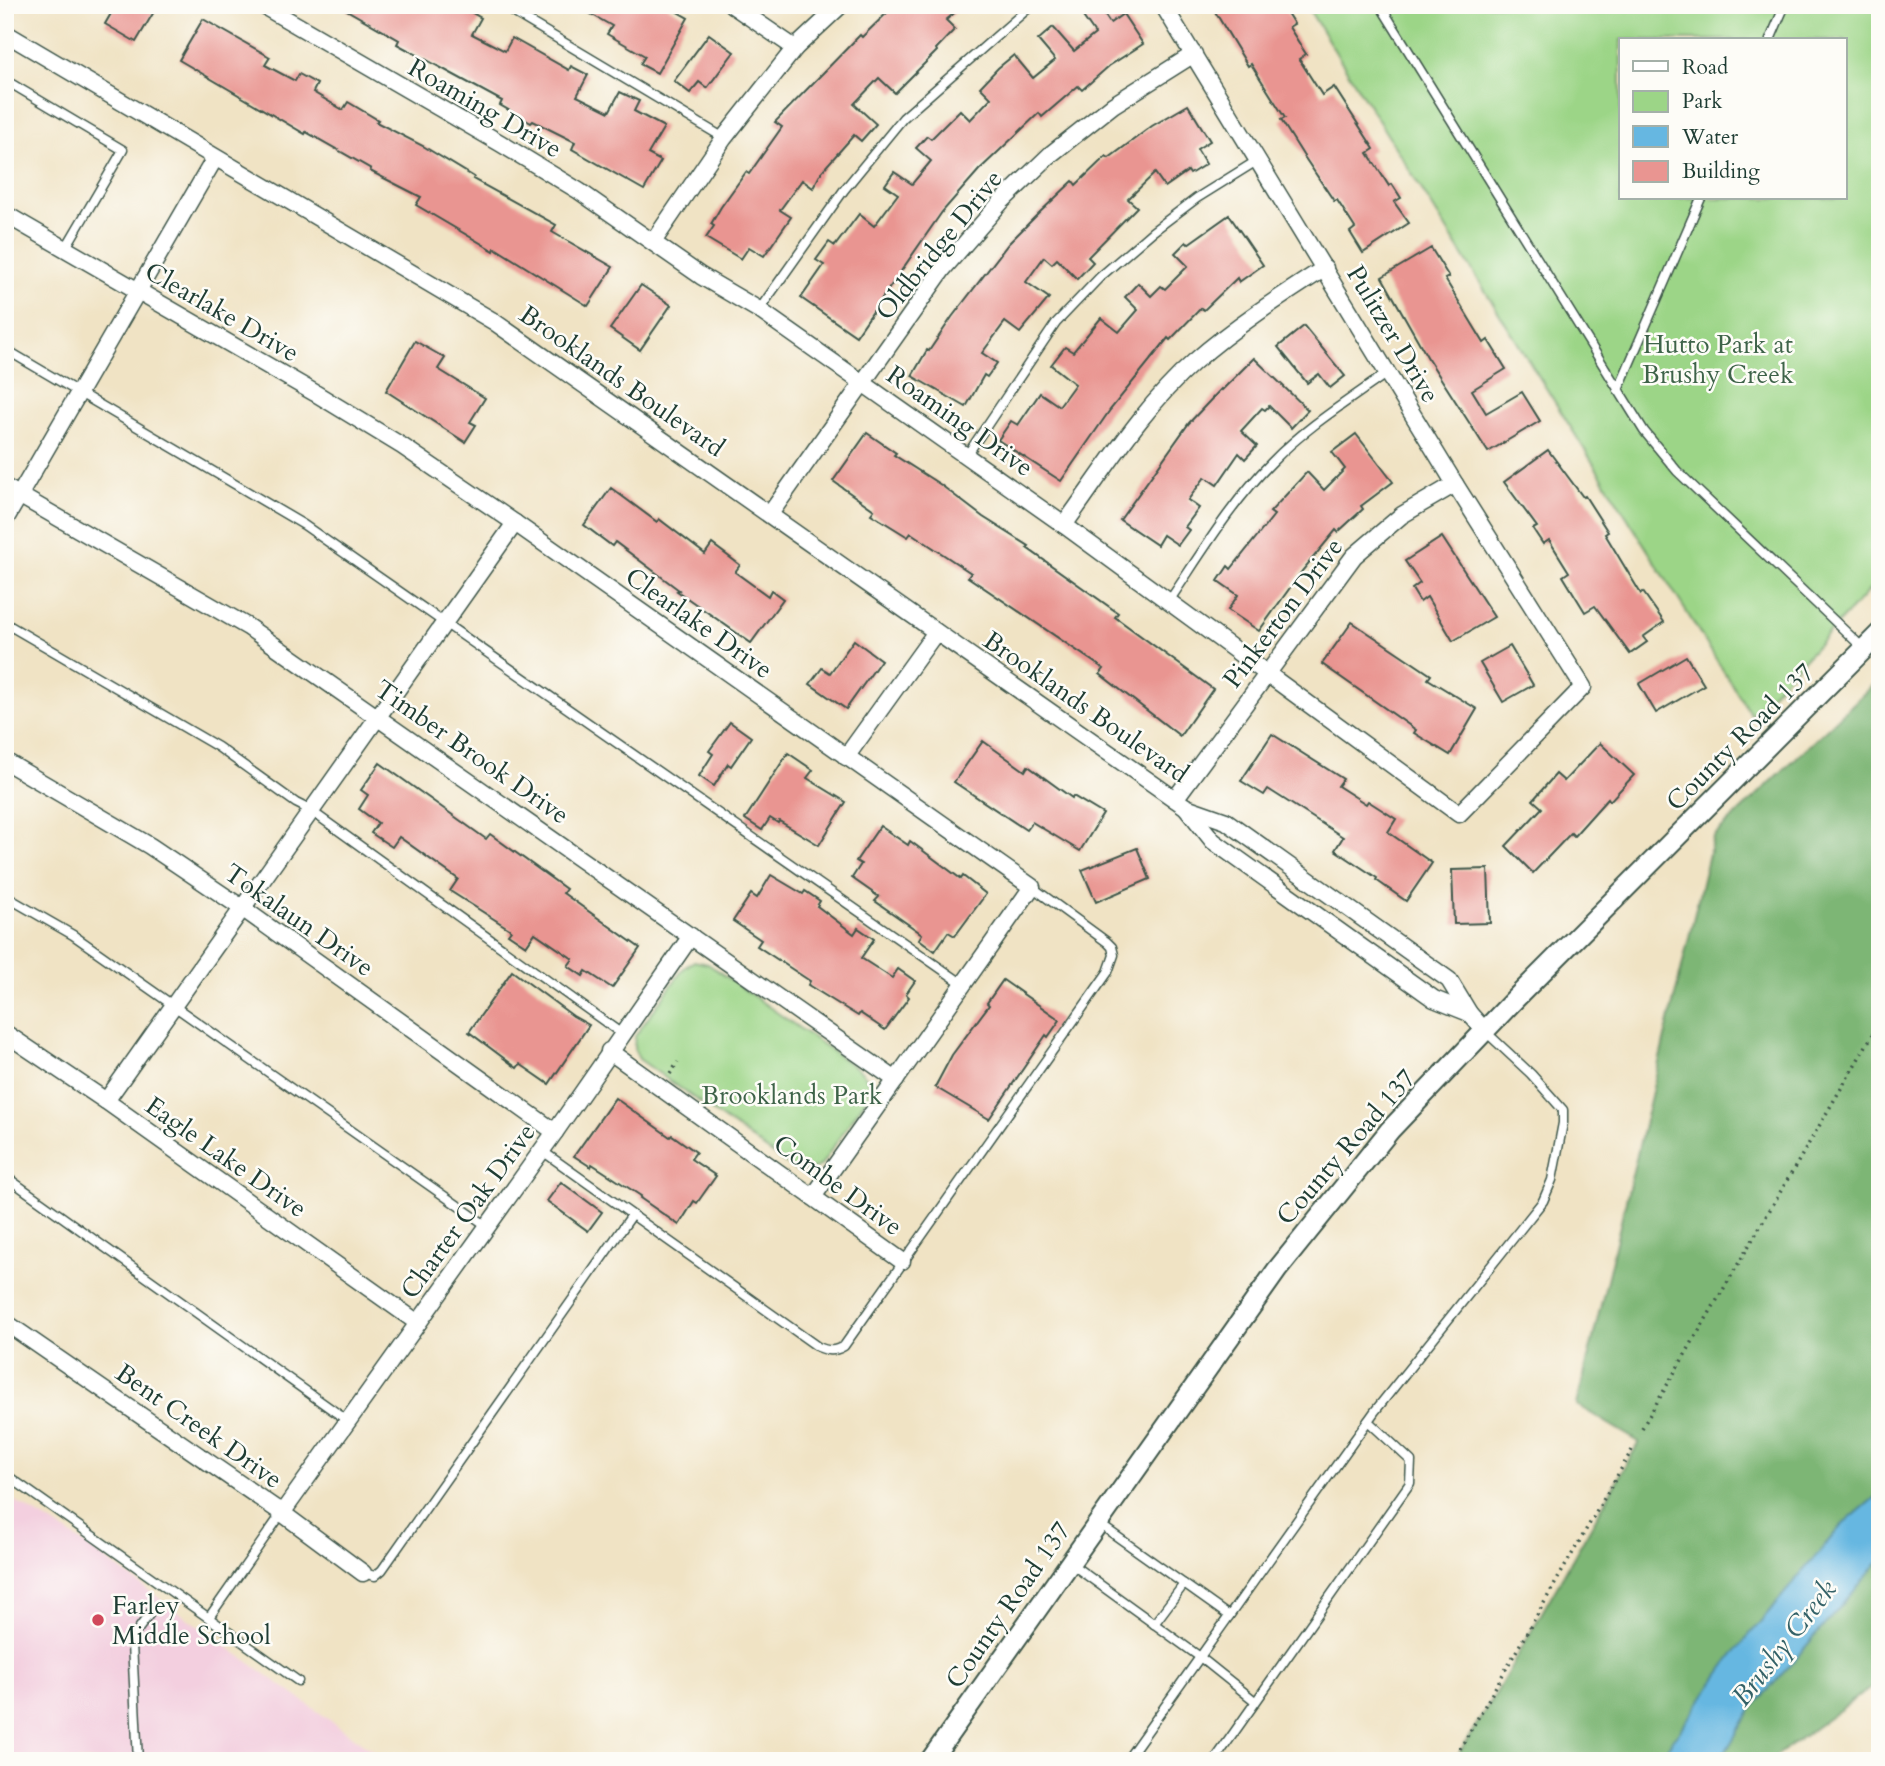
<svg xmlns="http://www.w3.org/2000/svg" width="1885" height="1766" font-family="Cardo,serif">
  <rect width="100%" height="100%" fill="#fdfcf7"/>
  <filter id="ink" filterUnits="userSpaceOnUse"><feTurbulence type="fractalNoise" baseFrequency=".0143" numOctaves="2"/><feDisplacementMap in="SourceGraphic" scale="14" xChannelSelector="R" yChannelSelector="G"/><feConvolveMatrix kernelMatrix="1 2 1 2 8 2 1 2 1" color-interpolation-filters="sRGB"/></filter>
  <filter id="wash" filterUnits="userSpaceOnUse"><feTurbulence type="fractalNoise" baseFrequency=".00686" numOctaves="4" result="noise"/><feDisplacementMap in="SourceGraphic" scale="28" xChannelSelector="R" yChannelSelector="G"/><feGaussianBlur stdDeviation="1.57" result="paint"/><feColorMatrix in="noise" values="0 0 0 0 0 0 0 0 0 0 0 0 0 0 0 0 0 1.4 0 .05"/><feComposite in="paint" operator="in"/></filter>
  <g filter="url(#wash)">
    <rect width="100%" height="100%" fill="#f0e3c4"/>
    <polygon fill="#f3cfdf" points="5,1495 67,1532 387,1761 5,1761"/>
    <g fill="#9cd587" stroke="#5e895e" stroke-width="2" fill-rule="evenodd">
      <path d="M1306 5H1880V579L1751 715ZM1621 40H1845V198H1621Z"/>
      <polygon points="694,961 708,964 863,1073 870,1084 868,1096 821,1165 808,1172 795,1170 639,1059 634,1049 635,1036 684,968"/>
    </g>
    <polygon fill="#7db674" stroke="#4e7a54" stroke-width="2" points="1880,678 1880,1681 1769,1761 1454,1761 1495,1695 1639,1442 1577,1405 1713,837"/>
    <polygon fill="#66b7e1" stroke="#427a8a" stroke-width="2" points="1880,1493 1880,1561 1750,1711 1720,1761 1658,1761 1734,1653 1841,1526"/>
    <g id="blocks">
      <g fill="#e99591">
        <polygon points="116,5 158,5 136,42 105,24"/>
        <polygon points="338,5 458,5 481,18 472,34 505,51 512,38 569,70 571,66 588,75 577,96 609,112 620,92 639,101 634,111 664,127 648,154 661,161 644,190 572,149 575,142 533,121 531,123 500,105 502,101 397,44 399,40"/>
        <polygon points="575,5 665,5 688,18 657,73 640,64 645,56 607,34 612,26"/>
        <polygon points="895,5 964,5 946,20 955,29 936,49 937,51 895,93 879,78 854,104 876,124 861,141 854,135 822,171 813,188 802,180 780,210 791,217 764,256 749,247 741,259 706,238 714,226 711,224 721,207 746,172 749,174 782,127 775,122 860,35 862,37"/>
        <polygon points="1075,5 1098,5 1110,23 1123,14 1143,44 1109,66 1082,90 1078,86 1042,117 1039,113 979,170 942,212 856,336 801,298 824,265 816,260 829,242 835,246 859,214 874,226 898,194 885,185 894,172 912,184 931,161 916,148 927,136 931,139 960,110 970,120 991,98 980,87 998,68 1014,55 1033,78 1055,60 1038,40 1053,27 1074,51 1095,34"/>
        <polygon points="1211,5 1282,5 1294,24 1289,27 1306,54 1299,59 1322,95 1334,87 1374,149 1368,153 1389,186 1392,184 1401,198 1394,202 1409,223 1363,253 1350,232 1355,228 1337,200 1334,201 1303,155 1281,120 1285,118 1251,64 1248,66"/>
        <polygon points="203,19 270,57 265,65 295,81 299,74 317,84 313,92 343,110 348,102 378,120 376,122 423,146 474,177 473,179 556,225 552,232 613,267 588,306 495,248 494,251 416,205 421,197 370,171 371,169 306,132 305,134 179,60"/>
        <polygon points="709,34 734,52 707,88 699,82 690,93 674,81"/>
        <polygon points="1188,105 1210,141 1197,149 1206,164 1190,174 1188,171 1165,187 1155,173 1128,199 1137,207 1088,257 1093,262 1077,279 1057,259 1052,264 1044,257 1026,282 1049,298 1020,333 1005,322 982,353 997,363 987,377 984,375 966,407 912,376 927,350 929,351 952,317 1008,244 1039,213 1073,181 1076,185 1106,156 1109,158 1152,126"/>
        <polygon points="1229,215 1263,265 1239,282 1237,278 1204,310 1201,308 1170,340 1168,338 1110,410 1061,481 998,440 1011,421 1018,425 1040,393 1059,406 1075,384 1051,365 1065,347 1073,352 1101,318 1119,332 1138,310 1125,297 1138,283 1151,296 1161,286 1165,289 1188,266 1175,253 1186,242 1188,244"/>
        <polygon points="1431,248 1449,277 1445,279 1484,343 1488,340 1506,369 1472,390 1486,413 1522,392 1540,421 1488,452 1429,360 1382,277"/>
        <polygon points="641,285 671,305 640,350 610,329"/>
        <polygon points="1304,326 1345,376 1330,388 1319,374 1307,383 1278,347"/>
        <polygon points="415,341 445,358 438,369 485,398 470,422 476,425 465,442 386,391"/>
        <polygon points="1254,358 1308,410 1291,428 1269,406 1265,410 1262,408 1241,431 1257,446 1245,459 1239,453 1217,485 1205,477 1188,500 1199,508 1185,527 1189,530 1178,545 1163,535 1157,545 1120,520 1189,423 1221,389 1222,390"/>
        <polygon points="867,433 896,453 894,455 941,485 983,517 1029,546 1027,548 1118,613 1115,617 1213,689 1180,736 1100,674 1104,669 968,577 971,573 911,533 908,537 871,514 874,510 833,481"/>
        <polygon points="1356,434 1393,482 1361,506 1363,509 1338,532 1336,530 1302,571 1259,631 1228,610 1238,595 1218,581 1228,566 1231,569 1274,515 1270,512 1307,472 1324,490 1345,469 1332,452"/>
        <polygon points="1548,450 1583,497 1585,496 1608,532 1605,534 1641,594 1643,592 1664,622 1643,637 1647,642 1630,654 1595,606 1585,612 1563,576 1569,572 1549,540 1543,544 1533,529 1537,527 1504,482"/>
        <polygon points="611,488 657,522 659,519 705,554 712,544 740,565 735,572 768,596 771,590 783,599 751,643 677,591 679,590 615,542 612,546 584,525"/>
        <polygon points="1442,537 1494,617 1453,641 1427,597 1420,602 1412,589 1420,583 1405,561"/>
        <polygon points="1352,622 1431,675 1428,679 1477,709 1450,755 1414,733 1416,730 1322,664"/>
        <polygon points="854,640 881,660 846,709 810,684 822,668 830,673"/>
        <polygon points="1510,646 1533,685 1503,702 1480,663"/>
        <polygon points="1686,656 1704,685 1656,713 1639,684"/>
        <polygon points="730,722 751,737 731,766 728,764 714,786 699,776 713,754 709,751"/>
        <polygon points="1272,734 1343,779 1338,786 1366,804 1368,801 1396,819 1388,832 1432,863 1406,901 1376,880 1377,878 1335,850 1343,837 1268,789 1264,795 1241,781"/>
        <polygon points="983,741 1025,771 1028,766 1072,798 1073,796 1103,814 1080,851 1032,822 1026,830 954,782"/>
        <polygon points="1600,743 1634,775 1610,801 1608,798 1574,836 1571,833 1533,873 1506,846 1542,808 1533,800 1556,774 1564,781"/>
        <polygon points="788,753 813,770 807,778 846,802 819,845 779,821 778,823 770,818 762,830 745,819"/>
        <polygon points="380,763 486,839 490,834 566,889 563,893 640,948 612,988 586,971 583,976 568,966 573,959 535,933 526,946 508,934 511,930 450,891 458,879 399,837 392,847 371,833 378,823 359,809 368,795 361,790"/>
        <polygon points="880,826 908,845 910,841 961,879 963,876 986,894 955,936 948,932 935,951 919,939 922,934 875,901 879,897 852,878 861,864 856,861"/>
        <polygon points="1137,848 1150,879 1096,902 1082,870"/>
        <polygon points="1488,869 1490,923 1454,924 1452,870"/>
        <polygon points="771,875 803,894 805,891 820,901 817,906 854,934 858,928 874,939 861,958 892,978 898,969 915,981 906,994 909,997 885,1030 860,1013 858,1016 808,985 810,981 757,946 761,940 733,921 751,894 757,898"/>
        <polygon points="512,971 573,1016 589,1025 549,1084 520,1064 517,1068 469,1032"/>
        <polygon points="1003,980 1060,1020 1048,1037 1046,1035 989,1119 935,1087 952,1055 989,1005 987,1003"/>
        <polygon points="615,1098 670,1137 672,1135 696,1152 691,1159 716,1176 697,1203 694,1201 679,1225 640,1198 641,1196 592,1164 591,1167 574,1156"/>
        <polygon points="561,1182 602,1212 588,1231 547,1201"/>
      </g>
    </g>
  </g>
  <g filter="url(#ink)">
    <use href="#blocks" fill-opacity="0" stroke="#3e564a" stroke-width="2"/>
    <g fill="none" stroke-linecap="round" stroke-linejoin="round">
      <g stroke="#3e564a" stroke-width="11">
        <g id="service">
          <polyline points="501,5 724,138"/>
          <polyline points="1380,5 1644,431 1677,471 1864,649"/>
          <polyline points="1770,40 1785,5"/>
          <polyline points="5,80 123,150 65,249"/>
          <polyline points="759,310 844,190 903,118 1032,5"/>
          <polyline points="5,349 304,525 963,984"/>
          <polyline points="1618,390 1701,198"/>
          <polyline points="967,455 1056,323 1100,277 1152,232 1197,198 1258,160"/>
          <path d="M1169 601C1201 554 1231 503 1272 462 1306 427 1348 401 1387 373"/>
          <polyline points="5,623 218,747 296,803 310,810 622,1034"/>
          <polyline points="5,896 73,935 487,1226"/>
          <path d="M541 1150 818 1347C828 1351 834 1352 844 1346L1108 972 1114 955 1112 947 1107 942 1032 887"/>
          <polyline points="5,1176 348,1421"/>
          <polyline points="5,1474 298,1681"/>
          <polyline points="1098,1523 1229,1616"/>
          <polyline points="1070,1563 1200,1657 1255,1701"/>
          <polyline points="363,1573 375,1576 382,1570 632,1215"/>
          <polyline points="210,1616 282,1513"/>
          <polyline points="1154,1624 1184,1584"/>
          <polyline points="138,1761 132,1644 137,1631 151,1612"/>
          <polyline points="1126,1761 1375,1411 1543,1201 1552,1180 1563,1123 1563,1110 1531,1074 1486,1032"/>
          <polyline points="1214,1761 1410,1483 1411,1461 1368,1421"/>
        </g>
      </g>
      <g stroke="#3e564a" stroke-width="19">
        <g id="minor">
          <polyline points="262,5 500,143 579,191 701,276 759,310 1064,525 1459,814 1583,687 1455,484 1163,5"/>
          <polyline points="732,5 795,48"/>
          <polyline points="5,33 493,321 1186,807 1213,841 1434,999 1469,1013"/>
          <polyline points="5,214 315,393 402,446 515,523 1032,887 813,1197"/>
          <polyline points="653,242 724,138 795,48 841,5"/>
          <polyline points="5,487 248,627 896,1080"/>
          <polyline points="770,514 943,269 1001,202 1051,154 1113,105 1194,54"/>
          <polyline points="5,520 215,158"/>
          <path d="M1064 525C1105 469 1142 408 1194 362 1235 326 1280 297 1325 268"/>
          <polyline points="846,757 936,632"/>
          <polyline points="5,761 150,846 242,908 555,1132"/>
          <polyline points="1175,799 1354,556 1402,515 1455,484"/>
          <polyline points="1186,807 1226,821 1449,980 1469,1013 1486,1032"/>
          <polyline points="5,1033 106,1101 418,1323"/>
          <polyline points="609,1051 902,1261"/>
          <polyline points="106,1101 515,523"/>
          <polyline points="5,1322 282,1513 363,1573"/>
          <polyline points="282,1513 555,1132 691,936"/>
        </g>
      </g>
      <g stroke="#3e564a" stroke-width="23">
        <polyline id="tertiary" points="930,1761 1277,1270 1390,1130 1516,998 1880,633"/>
      </g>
      <g stroke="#3e564a" stroke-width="3.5" stroke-dasharray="2 5" stroke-linecap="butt">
        <polyline points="670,1074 678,1062"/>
        <polyline points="1642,1428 1880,1022"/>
        <polyline points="1453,1761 1632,1450"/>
      </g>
      <use href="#service" stroke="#fff" stroke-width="8"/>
      <use href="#minor" stroke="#fff" stroke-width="16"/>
      <use href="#tertiary" stroke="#fff" stroke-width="19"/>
    </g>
  </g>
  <circle fill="#d1495b" stroke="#fdfcf7" stroke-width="2.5" cx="98" cy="1620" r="7"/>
  <g text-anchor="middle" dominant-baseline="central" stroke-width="5" stroke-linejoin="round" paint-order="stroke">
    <g font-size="26" fill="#1f3d34" stroke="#fdfcf7">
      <text transform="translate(485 108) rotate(30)">Roaming Drive</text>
      <text transform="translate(939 245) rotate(-51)">Oldbridge Drive</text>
      <text transform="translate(222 312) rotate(30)">Clearlake Drive</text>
      <text transform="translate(1393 334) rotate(59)">Pulitzer Drive</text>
      <text transform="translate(622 381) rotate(35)">Brooklands Boulevard</text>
      <text transform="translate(960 421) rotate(35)">Roaming Drive</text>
      <text transform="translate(1283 613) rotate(-53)">Pinkerton Drive</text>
      <text transform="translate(699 623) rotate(35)">Clearlake Drive</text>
      <text transform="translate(1086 707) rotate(35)">Brooklands Boulevard</text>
      <text transform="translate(1740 737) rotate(-45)">County Road 137</text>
      <text transform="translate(472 752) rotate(35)">Timber Brook Drive</text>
      <text transform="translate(299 920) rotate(35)">Tokalaun Drive</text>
      <text transform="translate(1346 1147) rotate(-49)">County Road 137</text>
      <text transform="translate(226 1157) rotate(35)">Eagle Lake Drive</text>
      <text transform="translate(838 1185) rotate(36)">Combe Drive</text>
      <text transform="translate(468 1211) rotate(-54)">Charter Oak Drive</text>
      <text transform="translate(199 1426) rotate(35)">Bent Creek Drive</text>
      <text transform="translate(1008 1605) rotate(-55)">County Road 137</text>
    </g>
    <g font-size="26" fill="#3e6349" stroke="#fdfcf7">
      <text x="1718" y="344">Hutto Park at<tspan x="1718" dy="30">Brushy Creek</tspan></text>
      <text x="792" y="1095">Brooklands Park</text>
    </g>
    <g font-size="26" fill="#1f3d34" stroke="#fdfcf7" text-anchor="start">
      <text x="112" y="1605">Farley<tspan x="112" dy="30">Middle School</tspan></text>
    </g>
    <g font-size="28" font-style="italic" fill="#346268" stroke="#fdfcf7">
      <text transform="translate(1784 1643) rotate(-52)">Brushy Creek</text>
    </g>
  </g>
  <rect width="1885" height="1766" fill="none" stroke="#fdfcf7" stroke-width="28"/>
  <rect x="1619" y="38" width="228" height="161" fill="#fdfcf7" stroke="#a4b0a9" stroke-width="2"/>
  <rect x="1633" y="61" width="35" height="10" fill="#ffffff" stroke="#a4b0a9" stroke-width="2"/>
  <text x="1682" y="74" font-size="21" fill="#1f3d34">Road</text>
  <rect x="1633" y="91" width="35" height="21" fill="#9cd587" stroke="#a4b0a9" stroke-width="2"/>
  <text x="1682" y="108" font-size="21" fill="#1f3d34">Park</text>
  <rect x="1633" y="126" width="35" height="21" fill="#66b7e1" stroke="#a4b0a9" stroke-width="2"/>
  <text x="1682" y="144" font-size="21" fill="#1f3d34">Water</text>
  <rect x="1633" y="161" width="35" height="21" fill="#e99591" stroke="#a4b0a9" stroke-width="2"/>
  <text x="1682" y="178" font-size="21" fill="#1f3d34">Building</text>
</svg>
